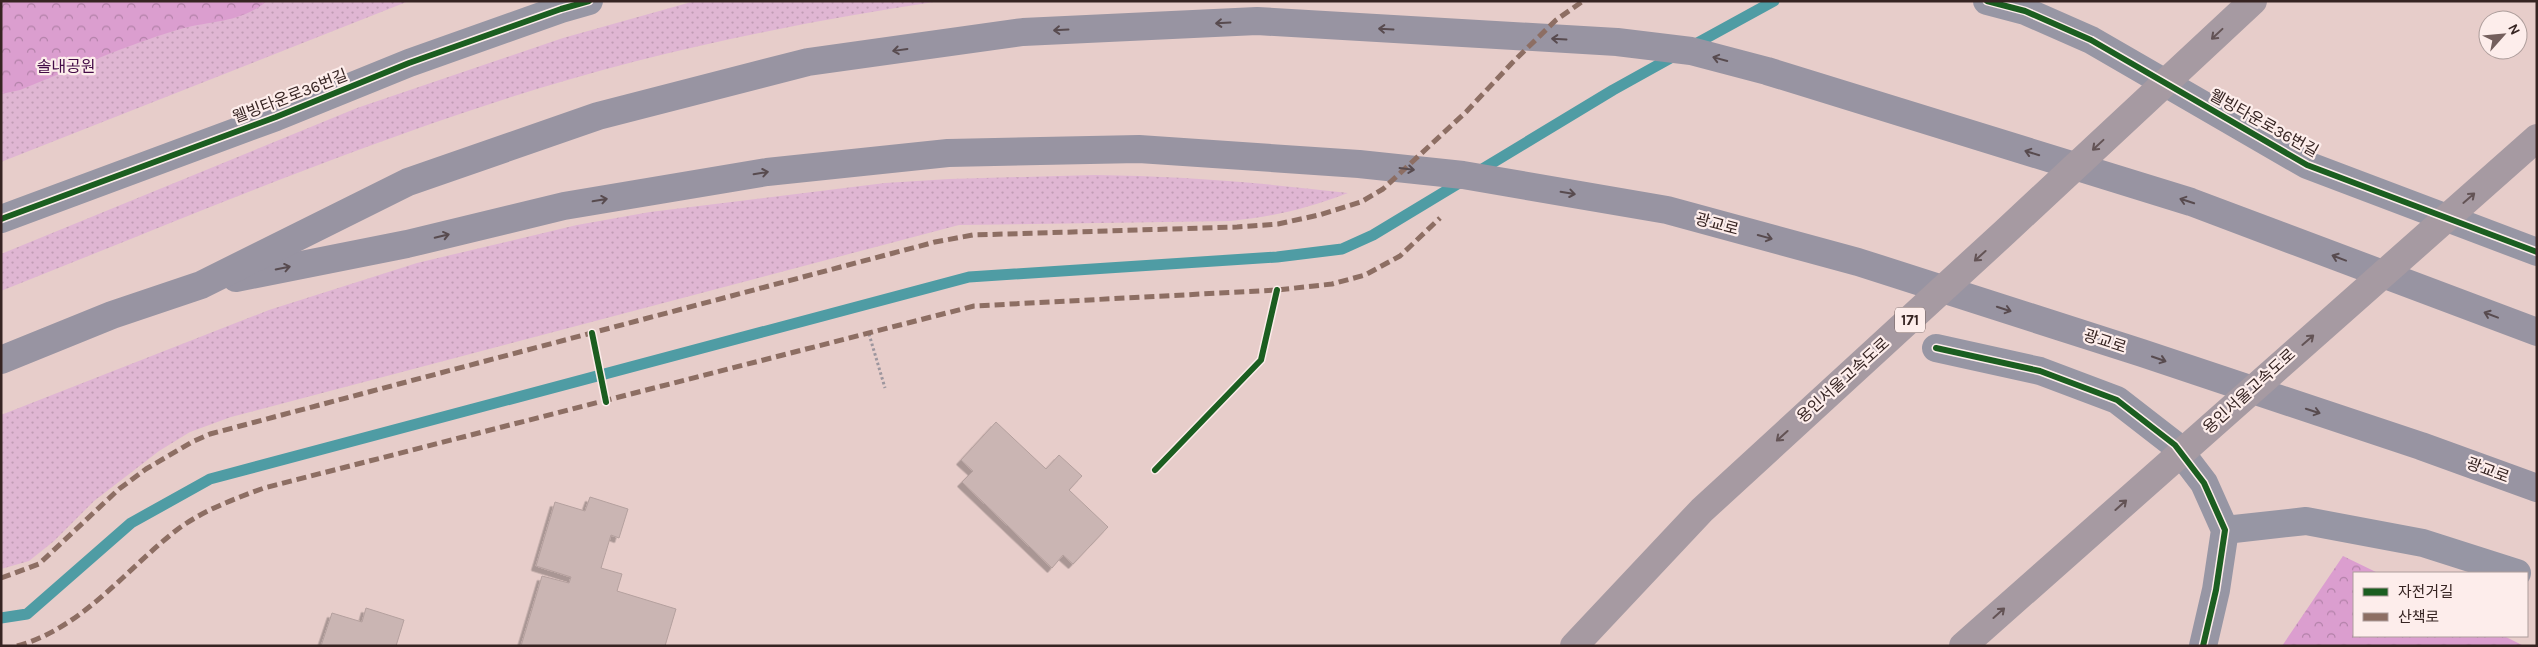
<svg xmlns="http://www.w3.org/2000/svg" width="2538" height="647" font-family="Karla,'Noto Sans KR',sans-serif">
  <defs>
    <pattern id="grass-dots" width="8" height="8" patternUnits="userSpaceOnUse" patternTransform="scale(1.25)"><rect width="8" height="8" fill="#e0b6d3"/><path d="M2 2h.1M6 6h.1" fill="none" stroke="#c19cb5" stroke-width="1.8" stroke-linecap="round"/></pattern>
    <pattern id="forest-crowns" width="20" height="18" patternUnits="userSpaceOnUse" patternTransform="scale(1.25)"><rect width="20" height="18" fill="#db9ecf"/><path d="M2 6a3 3 0 1 1 6 0M12 15a3 3 0 1 1 6 0" fill="none" stroke="#b281a8"/></pattern>
    <filter id="shadow"><feDropShadow dx="-4.5" dy="4.5" stdDeviation="0" flood-color="#0004"/></filter>
  </defs>
  <rect width="100%" height="100%" fill="#e7cdca"/>
  <g fill="url(#grass-dots)">
    <polygon points="1,1 409,1 1,162"/>
    <path d="M695 1H940C788 24 633 56 487 105 322 159 162 227 1 291V254L357 108 563 38Z"/>
    <path d="M1095 175C1181 176 1264 183 1348 193 1305 209 1277 216 1231 221L959 225 231 417 190 432 159 451 94 501 54 541 29 561 1 569V415L269 310 417 263 577 225 650 212 885 183 949 179Z"/>
  </g>
  <g fill="url(#forest-crowns)">
    <path d="M1 1H267C239 24 209 20 177 30 124 46 72 69 20 90L1 94Z"/>
    <polygon points="2343,556 2378,573 2354,573 2354,636 2504,636 2524,646 2282,646"/>
  </g>
  <g fill="none" stroke-linecap="round" stroke-linejoin="round">
    <g stroke="#4f9ca4" stroke-width="11">
      <polyline points="1690,47 1774,1"/>
      <polyline points="1,618 27,614 131,523 210,479 969,277 1277,257 1342,249 1373,235 1613,90 1676,55"/>
    </g>
  </g>
  <g fill="#cab5b3" stroke="#b4a09e" filter="url(#shadow)">
    <polygon points="996,422 1046,469 1059,455 1082,476 1069,490 1108,527 1073,564 1063,555 1052,568 962,482 973,471 961,460"/>
    <polygon points="590,497 628,509 619,538 611,535 601,568 622,574 617,591 676,609 665,646 521,646 542,576 569,583 571,577 536,566 555,502 585,511"/>
    <polygon points="366,608 404,620 396,646 321,646 332,613 362,622"/>
  </g>
  <g fill="none" stroke-linecap="round" stroke-linejoin="round">
    <polyline stroke="#9d969e" stroke-width="3" stroke-dasharray="2.5 2.5" stroke-linecap="butt" points="869,334 885,388"/>
    <g stroke="#9796a4" stroke-width="28">
      <polyline points="1987,1 2025,11 2091,40 2307,165 2537,252"/>
      <polyline points="1,219 276,117 409,63 561,9 589,1"/>
      <polyline points="1936,348 2040,371 2117,400 2175,445 2204,483 2225,530 2216,590 2203,646"/>
      <polyline points="2225,530 2306,521 2423,543 2517,573"/>
    </g>
    <g stroke="#9894a2" stroke-width="28">
      <polyline points="236,278 407,244 564,206 767,172 948,153 1139,149 1359,164 1463,175 1667,210 1858,262 2142,353 2421,446 2537,488"/>
      <polyline points="1,360 112,315 201,285 408,182 598,116 808,62 1023,32 1257,21 1617,42 1691,51 1767,71 2191,202 2537,332"/>
    </g>
    <g stroke="#a69aa2" stroke-width="28">
      <polyline points="1574,646 1702,510 2005,232 2253,1"/>
      <polyline points="1963,646 2537,138"/>
    </g>
    <g stroke="#8d6e63" stroke-width="5" stroke-dasharray="10 5" stroke-linecap="butt">
      <polyline points="1,578 39,564 119,489 146,469 192,442 210,434 935,242 973,235 1237,227 1278,224 1319,215 1361,202 1383,189 1466,112 1512,63 1556,20 1583,1"/>
      <path d="M17 646C83 628 126 569 178 529 204 510 234 499 264 488L974 306 1277 290 1332 284 1365 275 1400 256 1440 218"/>
    </g>
    <g stroke="#fdedeb" stroke-width="9">
      <g id="cycleway">
        <polyline points="1987,1 2025,11 2091,40 2307,165 2537,252"/>
        <polyline points="1,219 276,117 409,63 561,9 589,1"/>
        <polyline points="592,333 606,402"/>
        <polyline points="1936,348 2040,371 2117,400 2175,445 2204,483 2225,530 2216,590 2203,646"/>
        <polyline points="1155,470 1261,360 1277,290"/>
      </g>
    </g>
    <use href="#cycleway" stroke="#1b5e20" stroke-width="6"/>
  </g>
  <defs><path id="oneway-shaft" d="M-6 0H5M1.5-3L5.5 0L1.5 3" fill="none" stroke-width="1.6" stroke-linecap="round" stroke-linejoin="round" transform="scale(1.25)"/></defs>
  <g stroke="#584b4f">
    <use href="#oneway-shaft" transform="translate(1223 23) rotate(177)"/>
    <use href="#oneway-shaft" transform="translate(1386 29) rotate(-177)"/>
    <use href="#oneway-shaft" transform="translate(1061 30) rotate(177)"/>
    <use href="#oneway-shaft" transform="translate(1559 39) rotate(-177)"/>
    <use href="#oneway-shaft" transform="translate(900 50) rotate(172)"/>
    <use href="#oneway-shaft" transform="translate(1720 59) rotate(-165)"/>
    <use href="#oneway-shaft" transform="translate(2032 153) rotate(-163)"/>
    <use href="#oneway-shaft" transform="translate(1407 169) rotate(7)"/>
    <use href="#oneway-shaft" transform="translate(761 173) rotate(-9)"/>
    <use href="#oneway-shaft" transform="translate(1568 193) rotate(9)"/>
    <use href="#oneway-shaft" transform="translate(600 200) rotate(-10)"/>
    <use href="#oneway-shaft" transform="translate(2187 201) rotate(-162)"/>
    <use href="#oneway-shaft" transform="translate(442 236) rotate(-13)"/>
    <use href="#oneway-shaft" transform="translate(1765 237) rotate(15)"/>
    <use href="#oneway-shaft" transform="translate(2339 258) rotate(-159)"/>
    <use href="#oneway-shaft" transform="translate(283 268) rotate(-11)"/>
    <use href="#oneway-shaft" transform="translate(2004 309) rotate(18)"/>
    <use href="#oneway-shaft" transform="translate(2491 315) rotate(-159)"/>
    <use href="#oneway-shaft" transform="translate(2159 359) rotate(19)"/>
    <use href="#oneway-shaft" transform="translate(2313 411) rotate(18)"/>
  </g>
  <g stroke="#635355">
    <use href="#oneway-shaft" transform="translate(2217 34) rotate(137)"/>
    <use href="#oneway-shaft" transform="translate(2098 145) rotate(137)"/>
    <use href="#oneway-shaft" transform="translate(2469 198) rotate(-41)"/>
    <use href="#oneway-shaft" transform="translate(1980 256) rotate(138)"/>
    <use href="#oneway-shaft" transform="translate(2308 340) rotate(-41)"/>
    <use href="#oneway-shaft" transform="translate(1782 436) rotate(138)"/>
    <use href="#oneway-shaft" transform="translate(2121 505) rotate(-42)"/>
    <use href="#oneway-shaft" transform="translate(1999 613) rotate(-42)"/>
  </g>
  <g text-anchor="middle" dominant-baseline="central" stroke-width="4.5" stroke-linejoin="round" paint-order="stroke">
    <rect fill="#fdedeb" stroke="#72605e" stroke-width="1" x="1895" y="307.5" width="30" height="25" rx="4"/>
    <g font-size="15" font-weight="bold" fill="#362422">
      <text x="1910" y="320">171</text>
    </g>
    <g font-size="16" fill="#440c47" stroke="#fdedeb">
      <text x="66" y="66">솔내공원</text>
    </g>
    <g font-size="16" fill="#362422" stroke="#fdedeb">
      <text transform="translate(290 96) rotate(-21)">웰빙타운로36번길</text>
      <text transform="translate(2264 123) rotate(29)">웰빙타운로36번길</text>
      <text transform="translate(1717 224) rotate(15)">광교로</text>
      <text transform="translate(2105 341) rotate(18)">광교로</text>
      <text transform="translate(1843 380) rotate(-42)">용인서울고속도로</text>
      <text transform="translate(2249 391) rotate(-42)">용인서울고속도로</text>
      <text transform="translate(2488 470) rotate(20)">광교로</text>
    </g>
  </g>
  <rect width="2538" height="647" fill="none" stroke="#362422" stroke-width="5"/>
  <rect x="2353" y="572" width="175" height="65" fill="#fdedeb" stroke="#ad9d9b"/>
  <rect x="2363" y="588" width="25" height="8" fill="#1b5e20" stroke="#ad9d9b"/>
  <text x="2398" y="597" font-size="15" fill="#362422">자전거길</text>
  <rect x="2363" y="613" width="25" height="8" fill="#8d6e63" stroke="#ad9d9b"/>
  <text x="2398" y="622" font-size="15" fill="#362422">산책로</text>
  <g transform="translate(2503 35) rotate(63)"><circle r="24" fill="#fdedeb" stroke="#ad9d9b"/>
  <path d="M0-4L9 19L0 12L-9 19Z" fill="#745f5d"/>
  <text y="-8" font-size="14" font-weight="bold" text-anchor="middle" fill="#362422">N</text>
  </g>
</svg>
